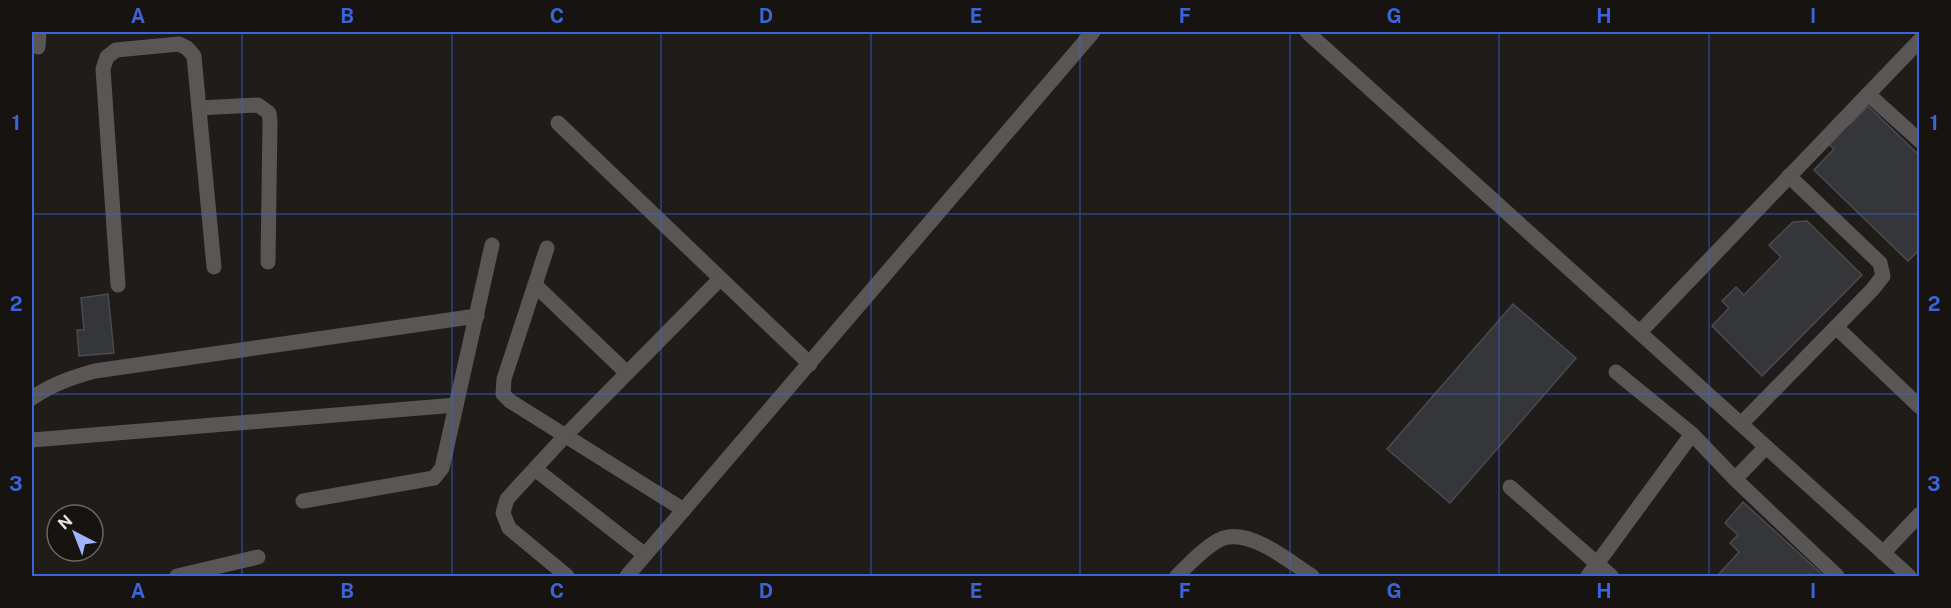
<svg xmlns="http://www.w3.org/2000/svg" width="1951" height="608" font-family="'Public Sans',sans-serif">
  <rect width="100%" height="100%" fill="#201c1a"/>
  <g fill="#35363a" stroke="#494b50" stroke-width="1.5">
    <polygon points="1868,106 1920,156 1920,249 1908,261 1814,170 1834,149 1820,136 1850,124"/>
    <polygon points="1807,221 1862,275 1762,376 1712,326 1729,308 1722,301 1736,287 1744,295 1781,257 1769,245 1793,222"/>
    <polygon points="108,294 114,353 79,356 77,330 84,330 81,298"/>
    <polygon points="1513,304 1576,358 1450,503 1387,449"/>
    <polygon points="1743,502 1824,576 1717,576 1739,552 1730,543 1738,535 1725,523"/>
  </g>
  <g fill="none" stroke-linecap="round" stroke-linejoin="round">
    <polyline stroke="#595655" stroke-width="15" points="177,576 258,557"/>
    <g stroke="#595655" stroke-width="15">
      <polyline points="1307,32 1909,576"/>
      <polyline points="38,47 39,32"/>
      <polyline points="1868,94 1920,141"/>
      <polyline points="199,108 258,105 269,113 270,121 268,262"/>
      <polyline points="558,123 810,364"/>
      <polyline points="547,248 504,379 503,394 510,401 684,510"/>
      <polyline points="118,285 103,69 107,57 116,50 179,44 187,48 194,56 214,267"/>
      <polyline points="535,285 627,373"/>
      <polyline points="1836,327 1920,407"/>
      <polyline points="1640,332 1920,40"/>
      <polyline points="1616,372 1692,434 1735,479 1837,576"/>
      <path d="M32 398C52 384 72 377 95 371L477 316"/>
      <polyline points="1741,424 1872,290 1883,276 1880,263 1789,176"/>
      <polyline points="32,440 456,405"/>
      <polyline points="535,469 645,555"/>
      <polyline points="1735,479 1766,447"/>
      <polyline points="1510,487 1611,576"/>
      <polyline points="303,501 434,478 442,468 492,245"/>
      <polyline points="1883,553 1920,514"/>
      <polyline points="567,576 509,528 503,513 507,499 565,436 720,279"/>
      <polyline points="627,576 1093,32"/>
      <path d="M1177 576C1188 565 1212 539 1228 537 1256 533 1290 562 1312 576"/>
      <polyline points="1588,576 1692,434"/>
    </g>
  </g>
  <path fill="none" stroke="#3b64d9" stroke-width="1.5" stroke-opacity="0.55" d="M242 32V576M452 32V576M661 32V576M871 32V576M1080 32V576M1290 32V576M1499 32V576M1709 32V576M32 214H1920M32 394H1920"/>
  <rect width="1951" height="608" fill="none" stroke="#171311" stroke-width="66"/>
  <g transform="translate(75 533) rotate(318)"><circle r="28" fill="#171311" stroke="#6a6664" stroke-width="1.5"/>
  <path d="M0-4.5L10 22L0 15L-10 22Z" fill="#a1b3fd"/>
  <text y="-9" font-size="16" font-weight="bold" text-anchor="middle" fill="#e6e3e1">N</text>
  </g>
  <rect x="33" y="33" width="1885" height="542" fill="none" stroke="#3b64d9" stroke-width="2"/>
  <g font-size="20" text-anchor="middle" font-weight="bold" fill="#3b64d9">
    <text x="138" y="23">A</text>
    <text x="347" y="23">B</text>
    <text x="557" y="23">C</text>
    <text x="766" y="23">D</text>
    <text x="976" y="23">E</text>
    <text x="1185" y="23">F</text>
    <text x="1394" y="23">G</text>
    <text x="1604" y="23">H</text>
    <text x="1813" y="23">I</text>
    <text x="16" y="130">1</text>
    <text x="1934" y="130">1</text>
    <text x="16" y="311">2</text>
    <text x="1934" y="311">2</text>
    <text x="16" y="491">3</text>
    <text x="1934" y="491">3</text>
    <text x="138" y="598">A</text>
    <text x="347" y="598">B</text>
    <text x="557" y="598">C</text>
    <text x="766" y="598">D</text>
    <text x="976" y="598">E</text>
    <text x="1185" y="598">F</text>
    <text x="1394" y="598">G</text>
    <text x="1604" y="598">H</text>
    <text x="1813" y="598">I</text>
  </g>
</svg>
